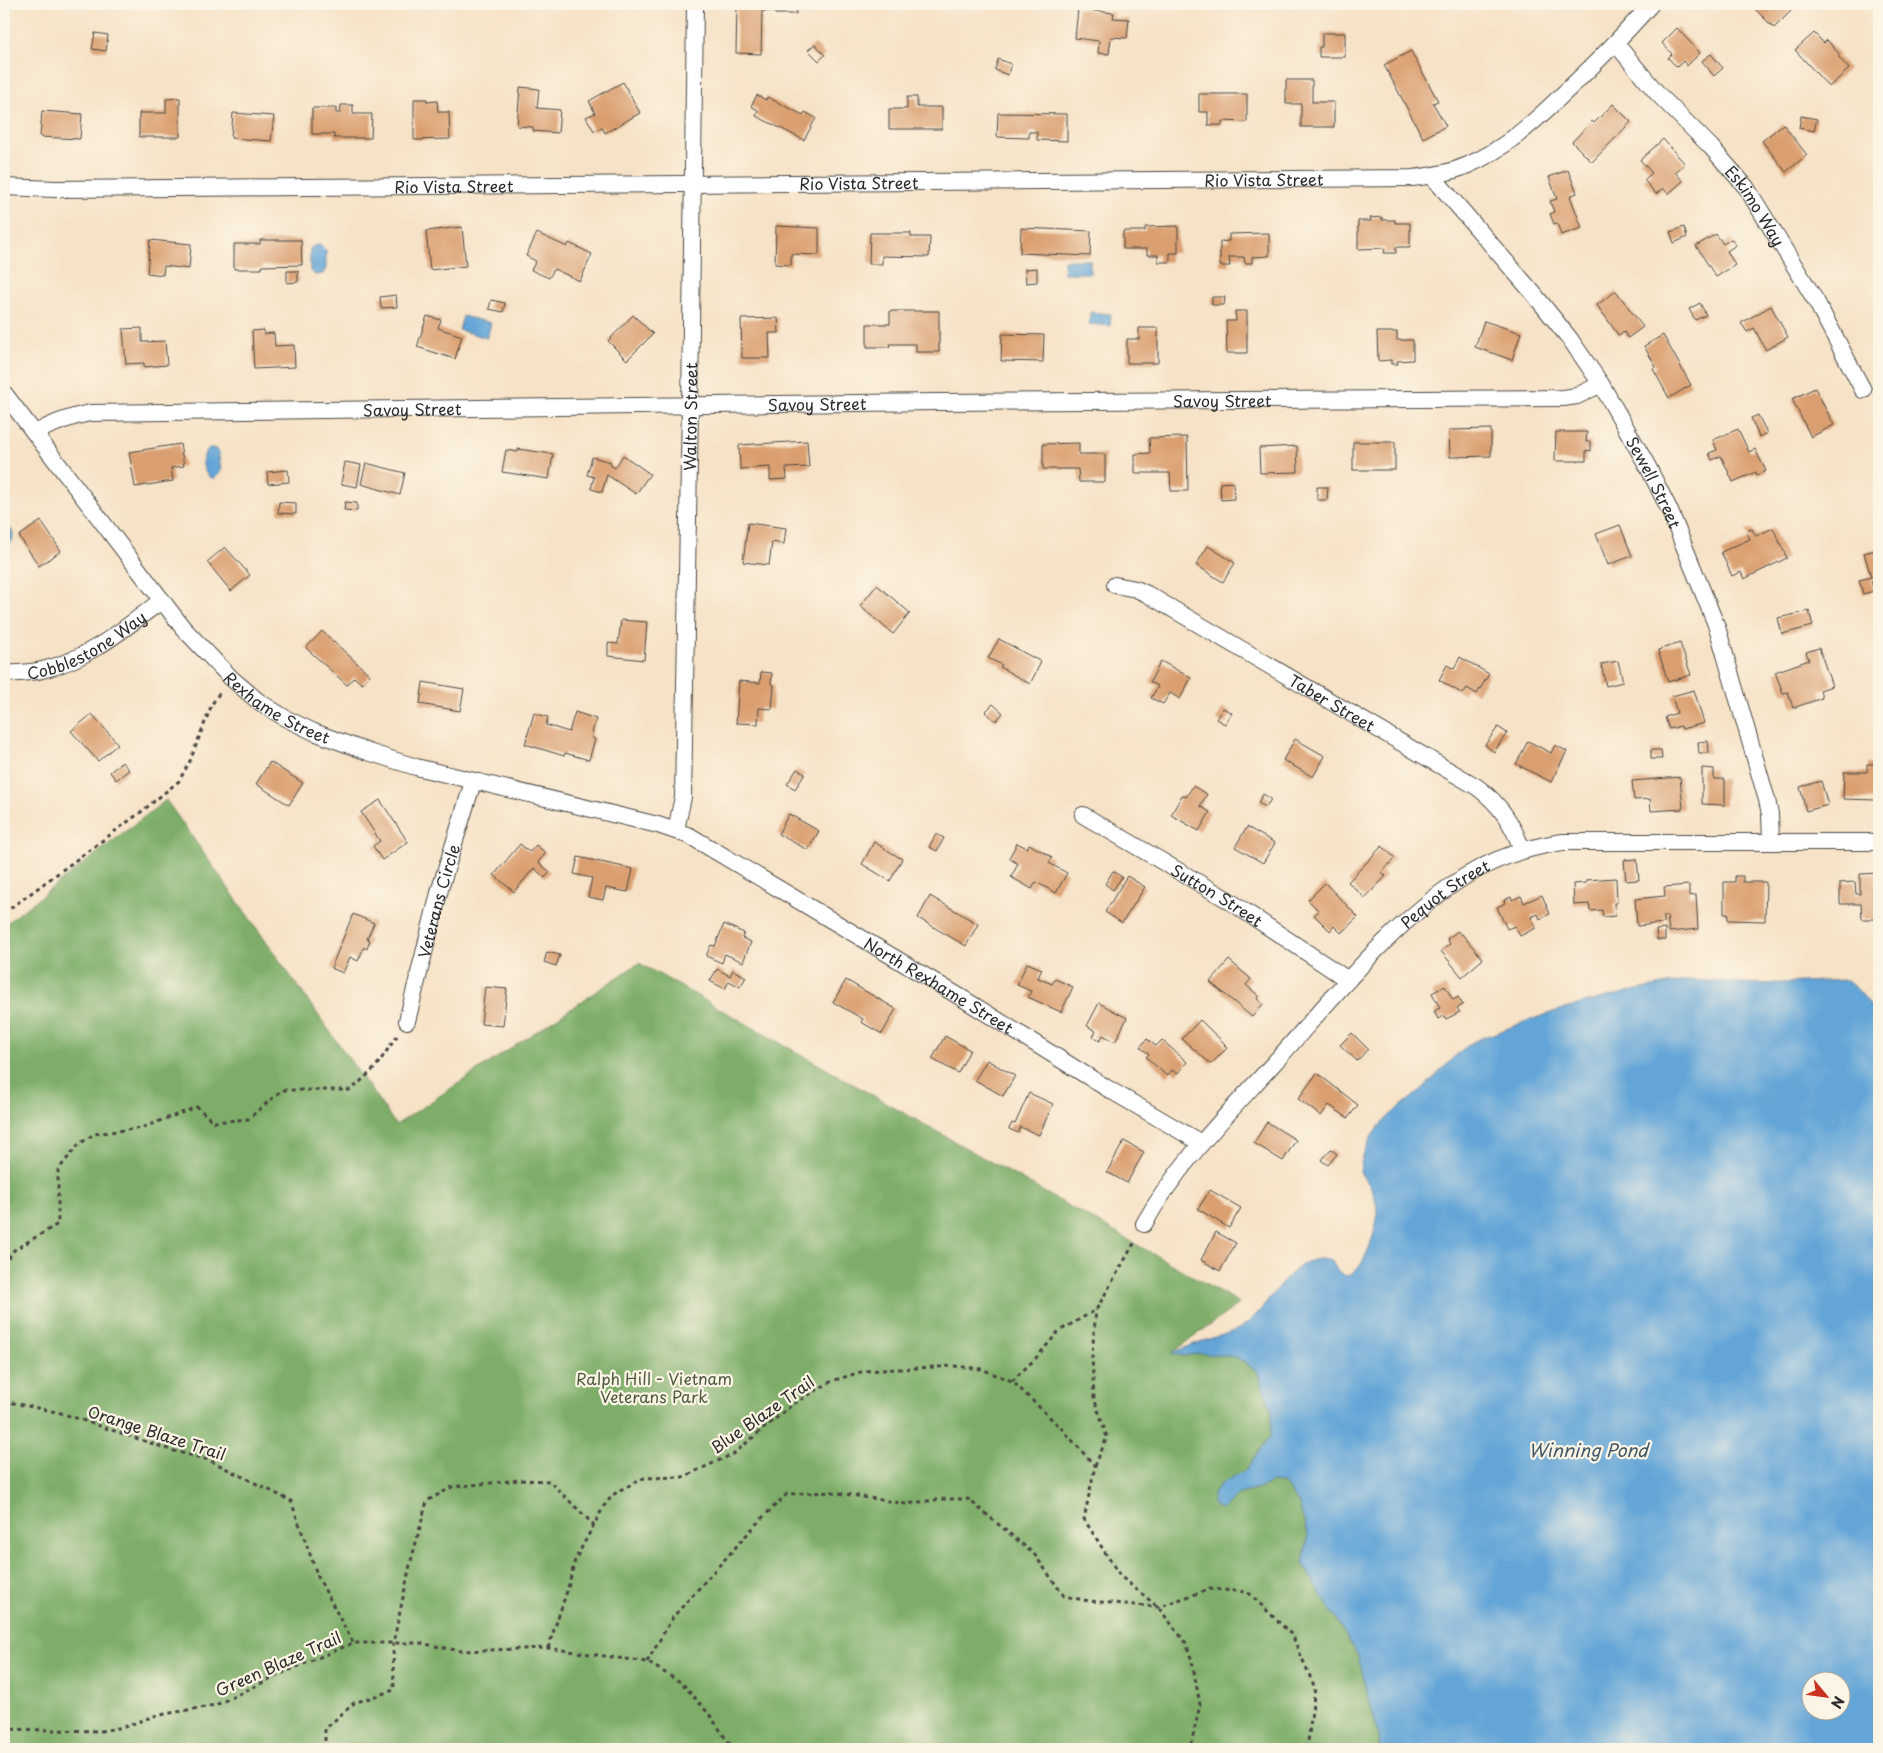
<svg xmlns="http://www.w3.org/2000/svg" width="1883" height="1753" font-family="'Playpen Sans',sans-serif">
  <rect width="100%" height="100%" fill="#fcf5e5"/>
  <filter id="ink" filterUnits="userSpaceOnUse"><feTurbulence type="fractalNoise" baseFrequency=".02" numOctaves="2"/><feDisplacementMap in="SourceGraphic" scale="10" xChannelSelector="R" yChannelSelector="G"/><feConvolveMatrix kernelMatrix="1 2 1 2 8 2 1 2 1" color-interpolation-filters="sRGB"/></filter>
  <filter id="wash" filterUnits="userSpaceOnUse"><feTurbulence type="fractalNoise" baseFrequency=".0096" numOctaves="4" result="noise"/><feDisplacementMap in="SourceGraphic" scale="20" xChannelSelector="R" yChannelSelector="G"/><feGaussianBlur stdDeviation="1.12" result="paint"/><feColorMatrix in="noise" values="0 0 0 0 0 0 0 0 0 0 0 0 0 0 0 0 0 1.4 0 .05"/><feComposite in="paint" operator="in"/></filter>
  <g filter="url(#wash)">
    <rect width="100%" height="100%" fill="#f6e2c6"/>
    <polygon fill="#7dad68" stroke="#546c4a" points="166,800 396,1125 639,963 1240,1303 1172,1353 1183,1356 1200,1353 1236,1357 1257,1371 1272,1412 1271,1435 1246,1470 1223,1483 1213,1492 1221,1511 1239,1494 1259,1489 1271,1482 1284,1483 1299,1504 1308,1534 1303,1564 1358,1656 1379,1736 1380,1749 4,1749 4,925"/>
    <g fill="#63a5d7" stroke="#476881" fill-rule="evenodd">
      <polygon points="315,245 320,245 326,251 326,268 323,274 315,275 310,271 310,249"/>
      <rect x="1064" y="260" width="26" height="13"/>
      <polygon points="1090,312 1111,314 1110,326 1089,324"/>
      <polygon points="463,316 491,323 487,338 459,330"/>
      <path d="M210 448H214L218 451 221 471 214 479C201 475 199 455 210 448Z"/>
      <polygon points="4,525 12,530 13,535 12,541 4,547"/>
      <path d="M1690 980 1761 984 1846 980 1859 991 1872 1007 1879 1008V1749H1380L1379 1736 1358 1656 1303 1564 1308 1534 1299 1504 1284 1483 1271 1482 1259 1489 1239 1494 1221 1511 1213 1504V1493L1222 1483 1246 1470 1271 1435 1272 1411 1257 1371 1236 1357 1200 1353 1183 1356 1172 1353C1185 1348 1198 1342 1212 1338 1225 1334 1236 1332 1247 1323 1273 1304 1293 1248 1332 1261 1353 1305 1375 1237 1377 1218 1377 1212 1377 1205 1375 1199 1373 1187 1366 1182 1360 1172 1364 1130 1391 1115 1421 1090 1437 1076 1451 1058 1468 1045 1478 1038 1494 1034 1506 1029 1566 1005 1626 991 1690 980ZM1840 1680V1710H1810V1680Z"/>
    </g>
    <g id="blocks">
      <g fill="#da9f6f">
        <polygon points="737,4 796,4 796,14 775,14 775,11 762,11 761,54 736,53"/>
        <polygon points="1750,4 1788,4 1793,9 1774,28"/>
        <polygon points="1078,9 1114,13 1113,18 1129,19 1127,38 1111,37 1109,54 1098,53 1099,41 1075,38"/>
        <polygon points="1677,28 1700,53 1687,66 1683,61 1677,67 1668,58 1672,54 1662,43"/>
        <polygon points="95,33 108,35 106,51 92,49"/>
        <polygon points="1322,33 1345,33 1345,57 1319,57 1319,47 1322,47"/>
        <polygon points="1814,33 1824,43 1827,40 1840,55 1838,56 1849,69 1829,87 1795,50"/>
        <polygon points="815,44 825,55 819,61 808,50"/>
        <polygon points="1411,51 1438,101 1433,103 1446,126 1423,138 1384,65"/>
        <polygon points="1711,54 1723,68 1714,76 1702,61"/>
        <polygon points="998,59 1011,64 1008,75 995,70"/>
        <polygon points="1286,80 1312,80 1312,102 1334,102 1334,127 1301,127 1301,104 1286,104"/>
        <polygon points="623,82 640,113 605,133 602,127 594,131 586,117 595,113 589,101"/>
        <polygon points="520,87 539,89 537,108 560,110 558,133 533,131 533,127 517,126"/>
        <polygon points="1199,94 1247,94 1247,122 1222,121 1222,125 1208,125 1208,112 1199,112"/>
        <polygon points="757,95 766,100 767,97 803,115 805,112 816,118 804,140 756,116 758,110 751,106"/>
        <polygon points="907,97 917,97 917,107 942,107 942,129 889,129 889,109 907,109"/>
        <polygon points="180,98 180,137 139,137 139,113 166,113 166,99"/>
        <polygon points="414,99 427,99 427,102 437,101 438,112 449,112 450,139 414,140"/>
        <polygon points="1613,104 1631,122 1592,162 1572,142 1592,121 1594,123"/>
        <polygon points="341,105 353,105 353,114 372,114 371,138 334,138 334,134 312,134 312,108 336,108 336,113 340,113"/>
        <polygon points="42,111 82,114 80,139 40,137"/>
        <polygon points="233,113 274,116 271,141 231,138"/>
        <polygon points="998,113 1067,114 1067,141 1037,140 1037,132 1029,132 1029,138 997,137"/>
        <polygon points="1801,116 1817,119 1814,131 1799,128"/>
        <polygon points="1783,124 1807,155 1786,172 1762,141"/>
        <polygon points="1663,139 1685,164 1675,172 1683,181 1668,194 1663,188 1656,194 1644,180 1652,173 1640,160"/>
        <polygon points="1568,170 1577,193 1570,196 1582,228 1561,235 1557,223 1554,224 1550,214 1554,212 1550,201 1557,199 1549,177"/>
        <polygon points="1382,217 1382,220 1395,220 1395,223 1410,223 1410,247 1396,247 1396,253 1384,253 1385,248 1358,249 1358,221 1371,221 1370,218"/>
        <polygon points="776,226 819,228 819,255 791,254 791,265 775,264"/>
        <polygon points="1178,226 1178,253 1170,253 1170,262 1158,262 1158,255 1147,255 1147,249 1123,249 1123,231 1145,231 1145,227"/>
        <polygon points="462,227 466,266 430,270 426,231"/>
        <polygon points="1684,227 1687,237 1674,243 1670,232"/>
        <polygon points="1021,228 1091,231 1090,256 1020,253"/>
        <polygon points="537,233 567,247 569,243 592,254 580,281 554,269 549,278 531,270 536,261 526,256"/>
        <polygon points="870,233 911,233 911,237 930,237 929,257 882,256 882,264 869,264"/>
        <polygon points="1269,233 1269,256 1252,257 1252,263 1245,263 1244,257 1229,257 1230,266 1220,266 1220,242 1229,241 1229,234"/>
        <polygon points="1716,234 1723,244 1731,239 1736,245 1727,251 1735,265 1716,277 1696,246"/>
        <polygon points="150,240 191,244 189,269 164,266 163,275 147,273"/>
        <polygon points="260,240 301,240 302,265 262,266 262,269 234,269 234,244 260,244"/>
        <polygon points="1037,268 1037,282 1026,283 1025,269"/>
        <polygon points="287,271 298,271 298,282 287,283"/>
        <polygon points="1616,291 1643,327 1628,338 1624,332 1619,336 1597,305"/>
        <polygon points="396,295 397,307 381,308 380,297"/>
        <polygon points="1212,297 1225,297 1224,305 1212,305"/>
        <polygon points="491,300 505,303 503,312 489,309"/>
        <polygon points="1700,303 1706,315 1695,320 1689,309"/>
        <polygon points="1771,306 1788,337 1766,350 1754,328 1747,332 1741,323"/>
        <polygon points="890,311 939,311 939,352 916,352 916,344 889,344 890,347 867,347 867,324 890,324"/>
        <polygon points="1235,311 1247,311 1247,353 1227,353 1226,321 1236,321"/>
        <polygon points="633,315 653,334 627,360 608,341"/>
        <polygon points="427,316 441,320 438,328 462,336 455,359 417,347"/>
        <polygon points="778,318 779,333 769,333 770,358 742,358 741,319"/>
        <polygon points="1484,321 1521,333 1512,360 1475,347"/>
        <polygon points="142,328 142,342 165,341 167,365 144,367 144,363 126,364 123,329"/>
        <polygon points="1139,328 1158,328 1158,363 1127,363 1127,339 1139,339"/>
        <polygon points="264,330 264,334 274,333 275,346 294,345 295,367 254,369 252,331"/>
        <polygon points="1377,332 1397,332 1397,340 1413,340 1413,360 1397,361 1398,364 1391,364 1391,360 1378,361"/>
        <polygon points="1002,334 1044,335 1043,362 1001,361"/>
        <polygon points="1663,335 1691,385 1669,398 1653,369 1656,367 1644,346"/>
        <polygon points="1815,388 1834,425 1811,437 1792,399"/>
        <polygon points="1758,415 1767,433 1759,437 1751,418"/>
        <polygon points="1491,429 1491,456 1450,457 1449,430"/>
        <polygon points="1738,429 1749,452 1755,449 1766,471 1757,475 1756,472 1733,482 1721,456 1712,460 1709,453 1717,450 1713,440"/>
        <polygon points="1556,432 1587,432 1586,442 1591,442 1591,451 1586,450 1586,461 1555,461"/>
        <polygon points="1187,437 1188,491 1171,491 1170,473 1135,473 1135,454 1150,453 1149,438"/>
        <polygon points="807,441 809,467 786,468 787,479 770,480 770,467 740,469 739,445"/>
        <rect x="1353" y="442" width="42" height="28"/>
        <polygon points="1079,443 1079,454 1105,454 1105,482 1079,482 1078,469 1043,469 1043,444"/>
        <polygon points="180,444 184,466 171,468 173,481 135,487 129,452"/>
        <polygon points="1297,446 1298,472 1260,473 1259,448"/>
        <polygon points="518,449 553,454 549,479 502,472 506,450 518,452"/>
        <polygon points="623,455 650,474 636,494 607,475 602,492 591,489 594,477 587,475 592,457 611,462 610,465 615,468"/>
        <polygon points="345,462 361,465 357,487 341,484"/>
        <polygon points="366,463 405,473 400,495 361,484"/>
        <polygon points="288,470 289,482 268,484 267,472"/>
        <polygon points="1233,482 1234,499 1221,500 1220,483"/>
        <polygon points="1317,487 1328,487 1327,500 1317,500"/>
        <polygon points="279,502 296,503 296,514 278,513"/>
        <polygon points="345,502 357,503 357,511 344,510"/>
        <polygon points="41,521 61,551 39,566 19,536"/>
        <polygon points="748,523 786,528 784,544 772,542 769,565 743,562"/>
        <polygon points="1620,525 1632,556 1608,565 1596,534"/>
        <polygon points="1773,528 1787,558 1744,579 1741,572 1732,576 1721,552 1750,539 1746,531 1752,529 1756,536"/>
        <polygon points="1208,546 1235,563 1223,582 1196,565"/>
        <polygon points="225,547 250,575 231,591 207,562"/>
        <polygon points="1879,549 1879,579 1871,581 1874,591 1863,594 1859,580 1871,577 1864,553"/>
        <polygon points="877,585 910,613 893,634 860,606"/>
        <polygon points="1809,611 1813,626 1782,634 1778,618"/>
        <polygon points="621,620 647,622 644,660 608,656 608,643 618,644"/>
        <polygon points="322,631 370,675 362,684 354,677 347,685 306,648"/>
        <polygon points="999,639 1041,662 1030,684 1000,667 1002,665 988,658"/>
        <polygon points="1680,643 1691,675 1668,682 1658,650"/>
        <polygon points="1819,648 1832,686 1820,690 1822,698 1793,708 1788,692 1783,693 1775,672 1809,660 1806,652"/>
        <polygon points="1460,657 1489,674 1477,694 1467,688 1463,694 1439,680 1447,665 1454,669"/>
        <polygon points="1161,661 1191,678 1180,699 1170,693 1163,704 1151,698 1158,686 1150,682"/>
        <polygon points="1618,661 1623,682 1606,686 1601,664"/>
        <polygon points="761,672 772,673 771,684 774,685 772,709 759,708 758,724 736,723 739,681 760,683"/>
        <polygon points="423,682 464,689 460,711 420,704"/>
        <polygon points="1694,690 1704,723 1682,729 1681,726 1669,729 1665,717 1677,713 1672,696"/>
        <polygon points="993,704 1003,713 996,721 985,712"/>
        <polygon points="1223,708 1232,713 1225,724 1216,719"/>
        <polygon points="575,712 596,719 591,737 595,739 589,760 565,753 564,756 525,744 534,713 548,717 546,725 569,732"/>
        <polygon points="92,714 118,744 98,761 71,731"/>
        <polygon points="1498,727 1507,733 1494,752 1485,745"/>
        <polygon points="1295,739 1325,756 1313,777 1283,760"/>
        <polygon points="1528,741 1551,753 1555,745 1567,751 1551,782 1516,764"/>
        <polygon points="1708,741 1709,753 1699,753 1698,742"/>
        <polygon points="1651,750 1661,750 1662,759 1651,759"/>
        <polygon points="122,762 129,770 116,780 110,772"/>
        <polygon points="270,762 303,783 289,805 256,784"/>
        <polygon points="1867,764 1877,764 1876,800 1843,799 1844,772 1867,772"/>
        <polygon points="1702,768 1714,769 1714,779 1725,779 1725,805 1702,804"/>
        <polygon points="797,769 805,774 795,789 787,784"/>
        <polygon points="1680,777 1683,809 1651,811 1650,799 1634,800 1632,781"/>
        <polygon points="1821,781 1828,805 1806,811 1800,787"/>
        <polygon points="1193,786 1207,794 1200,806 1210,812 1199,831 1171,815 1182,795 1186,797"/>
        <polygon points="1263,794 1271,799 1266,807 1258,803"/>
        <polygon points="380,800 408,842 382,860 373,846 380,841 361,812"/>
        <polygon points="789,814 819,831 808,850 778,834"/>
        <polygon points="1247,827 1275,843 1263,863 1235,847"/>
        <polygon points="936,834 944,838 937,851 929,847"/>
        <polygon points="874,842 902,859 890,881 862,864"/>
        <polygon points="1017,843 1027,848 1029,844 1052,857 1049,863 1067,873 1056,893 1036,882 1032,889 1011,877 1018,864 1009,858"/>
        <polygon points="520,844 530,852 536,845 546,853 538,862 550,872 545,878 534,868 514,892 494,875"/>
        <polygon points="1382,846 1395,858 1382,872 1386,876 1365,898 1348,882"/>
        <polygon points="578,857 633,869 628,892 606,888 603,900 588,897 592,878 574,874"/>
        <polygon points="1637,859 1639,880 1626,881 1624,860"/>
        <polygon points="1113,871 1122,877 1113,890 1105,884"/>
        <polygon points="1879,873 1879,905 1876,905 1876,919 1862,919 1861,904 1840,904 1840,883 1855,882 1856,894 1860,894 1860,874"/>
        <polygon points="1127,876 1145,887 1122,923 1105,912"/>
        <polygon points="1735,876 1743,876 1743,882 1766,882 1765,921 1728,920 1728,914 1724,914 1724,882 1735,882"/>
        <polygon points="1616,878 1617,903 1614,903 1615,916 1603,917 1602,910 1590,911 1589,904 1574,905 1573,884 1586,883 1586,880"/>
        <polygon points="1325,883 1358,917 1341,933 1334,926 1330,931 1314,915 1319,911 1308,900"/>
        <polygon points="1689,885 1689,896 1696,895 1698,929 1669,932 1667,916 1664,916 1664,923 1637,926 1635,899 1665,896 1664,887"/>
        <polygon points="1542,895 1550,914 1540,919 1538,914 1531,917 1536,928 1520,936 1515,926 1507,929 1497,907 1505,903 1504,900 1511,897 1512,900 1521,896 1524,903"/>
        <polygon points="930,896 978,924 966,946 918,918"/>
        <polygon points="353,914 374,923 367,939 370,940 367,949 364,947 358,961 350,957 343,973 331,968"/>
        <polygon points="724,924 744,933 742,938 751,942 743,962 725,954 722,963 706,956 711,945 715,946"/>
        <polygon points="1665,929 1665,940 1657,940 1656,930"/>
        <polygon points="1458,931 1461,935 1462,934 1483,959 1462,977 1441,951 1450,944 1447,939"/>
        <polygon points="547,952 560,955 556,966 544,962"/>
        <polygon points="1229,960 1251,979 1246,985 1259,996 1257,999 1263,1004 1252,1017 1210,982"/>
        <polygon points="1027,963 1042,969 1038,978 1052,984 1055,979 1073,987 1061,1012 1028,997 1031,991 1017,985"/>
        <polygon points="717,969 730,976 733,970 746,977 740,987 729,981 725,989 710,981"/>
        <polygon points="846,980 896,1009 882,1034 861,1022 863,1019 833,1002"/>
        <polygon points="1445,986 1453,1000 1458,997 1463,1005 1457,1008 1460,1012 1446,1019 1444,1016 1438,1019 1434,1011 1440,1008 1432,993"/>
        <polygon points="485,987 507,989 503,1026 481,1024"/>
        <polygon points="1099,1003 1127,1018 1115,1042 1103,1035 1100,1041 1093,1037 1096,1031 1087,1026"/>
        <polygon points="1200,1020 1225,1044 1224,1045 1227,1048 1211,1064 1182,1039"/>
        <polygon points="1352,1033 1368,1049 1357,1061 1340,1045"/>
        <polygon points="945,1036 970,1050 958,1073 932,1059"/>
        <polygon points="1147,1039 1156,1046 1162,1040 1187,1062 1177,1074 1172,1070 1167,1076 1146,1057 1149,1054 1140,1047"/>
        <polygon points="987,1060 1015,1076 1003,1096 975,1080"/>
        <polygon points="1317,1073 1358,1105 1348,1118 1329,1105 1321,1116 1298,1099"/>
        <polygon points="1029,1093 1053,1104 1039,1135 1020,1127 1018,1133 1009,1129 1012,1123 1015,1124"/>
        <polygon points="1267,1122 1296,1140 1283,1161 1254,1143"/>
        <polygon points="1124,1141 1144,1152 1127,1183 1107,1172"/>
        <polygon points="1331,1149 1337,1154 1328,1165 1321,1160"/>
        <polygon points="1210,1190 1241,1208 1229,1228 1198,1209"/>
        <polygon points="1216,1232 1236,1243 1220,1271 1201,1260"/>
      </g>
    </g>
  </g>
  <g filter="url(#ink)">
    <use href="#blocks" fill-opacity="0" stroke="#494642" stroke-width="1"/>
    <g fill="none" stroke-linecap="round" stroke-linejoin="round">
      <g stroke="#494642" stroke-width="18">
        <g id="street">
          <path id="s1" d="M1616 44 1658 94 1711 147 1746 187 1816 301 1863 390"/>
          <path id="s2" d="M1432 176 1533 293 1570 339 1601 384 1648 467 1669 509 1717 627 1767 800 1770 814 1771 841"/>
          <path id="s3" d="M4 187 55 189 1412 178C1432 176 1450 173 1468 165 1503 150 1533 123 1560 97 1592 67 1622 37 1651 4"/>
          <path id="s4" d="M4 393 183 628 231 678 258 701 285 718 314 732 368 752 416 767 658 825 690 836 962 998 1105 1087 1201 1143"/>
          <path id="s5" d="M35 433C53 423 70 417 90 413L938 402 1563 398 1577 396 1601 384"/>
          <path id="s6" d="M1115 585 1136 589 1147 594 1477 787C1500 804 1513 824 1522 850"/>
          <path id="s7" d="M4 674C16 673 30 673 42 670 88 660 126 627 162 600"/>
          <path id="s8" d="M1083 815 1228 900 1348 980"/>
          <path id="s9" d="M676 830 683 797 690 407 695 4"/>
          <path id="s10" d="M407 1021 440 889 473 782"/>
          <path id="s11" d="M1144 1224C1178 1163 1228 1114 1275 1062 1332 999 1391 923 1464 877 1493 859 1528 847 1563 842H1879"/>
        </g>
      </g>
      <g stroke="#494642" stroke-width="3" stroke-dasharray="4 4" stroke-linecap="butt">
        <polyline points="4,913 141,812 179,781 190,761 212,704 220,692"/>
        <polyline points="4,1265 14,1250 58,1224 58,1170 78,1145 94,1134 141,1128 197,1107 214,1122 248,1119 282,1090 351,1090 375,1068 397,1036"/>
        <polyline points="4,1377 6,1402"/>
        <polyline points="1012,1381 1036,1358 1059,1331 1096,1310 1136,1240"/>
        <polyline points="4,1401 61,1413 174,1451 209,1460 291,1501 318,1577 353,1643"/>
        <polyline points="1095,1466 1107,1437 1094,1398 1092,1355 1096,1310"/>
        <polyline points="548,1648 568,1588 575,1560 604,1506 613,1495 620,1490 644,1478 683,1477 733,1454 792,1405 832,1381 864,1371 954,1366 981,1369 1012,1381 1062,1429 1095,1466 1084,1519 1120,1576 1158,1607 1186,1643 1192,1661 1200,1705 1190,1749"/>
        <polyline points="647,1662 673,1617 760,1520 787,1494 833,1492 906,1504 942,1499 968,1499 1034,1554 1064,1596 1089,1601 1158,1607 1210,1589 1248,1592 1292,1635 1315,1688 1307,1749"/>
        <polyline points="4,1729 101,1731 124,1727 154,1716 216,1705 278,1675 353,1643 420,1643 461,1651 548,1648 647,1662 682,1683 709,1714 731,1746 735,1749"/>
        <polyline points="325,1749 325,1729 354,1703 394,1690 393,1644 410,1565 427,1501 452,1487 519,1480 549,1481 594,1525"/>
      </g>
      <use href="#street" stroke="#fff" stroke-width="16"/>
    </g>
  </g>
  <g text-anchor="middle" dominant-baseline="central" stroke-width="4.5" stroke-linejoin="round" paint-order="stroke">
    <g font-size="16" fill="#2b2b2b" stroke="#fcf5e5">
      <text stroke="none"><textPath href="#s3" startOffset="1260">Rio Vista Street</textPath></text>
      <text stroke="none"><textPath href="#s3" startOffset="855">Rio Vista Street</textPath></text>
      <text stroke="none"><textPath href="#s3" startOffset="450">Rio Vista Street</textPath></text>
      <text stroke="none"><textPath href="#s1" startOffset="214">Eskimo Way</textPath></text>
      <text stroke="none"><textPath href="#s5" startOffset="1191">Savoy Street</textPath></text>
      <text stroke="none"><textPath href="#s5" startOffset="786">Savoy Street</textPath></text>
      <text stroke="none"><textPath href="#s5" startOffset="381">Savoy Street</textPath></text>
      <text stroke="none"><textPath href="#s9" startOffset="414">Walton Street</textPath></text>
      <text stroke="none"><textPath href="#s2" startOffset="380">Sewell Street</textPath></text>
      <text stroke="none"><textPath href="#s7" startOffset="89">Cobblestone Way</textPath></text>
      <text stroke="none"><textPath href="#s6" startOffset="248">Taber Street</textPath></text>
      <text stroke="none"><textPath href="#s4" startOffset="420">Rexhame Street</textPath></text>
      <text stroke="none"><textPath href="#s8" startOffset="156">Sutton Street</textPath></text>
      <text stroke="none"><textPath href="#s11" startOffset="449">Pequot Street</textPath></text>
      <text stroke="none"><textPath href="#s10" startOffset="124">Veterans Circle</textPath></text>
      <text stroke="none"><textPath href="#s4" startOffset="1145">North Rexhame Street</textPath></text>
      <text transform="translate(762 1414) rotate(-35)">Blue Blaze Trail</text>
      <text transform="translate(157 1432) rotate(18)">Orange Blaze Trail</text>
      <text transform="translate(278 1663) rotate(-24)">Green Blaze Trail</text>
    </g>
    <g font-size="16" fill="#4d5a42" stroke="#fcf5e5">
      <text x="654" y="1378">Ralph Hill - Vietnam<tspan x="654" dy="18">Veterans Park</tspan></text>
    </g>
    <g font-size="18" font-style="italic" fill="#3f5667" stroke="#fcf5e5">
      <text x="1588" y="1449">Winning Pond</text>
    </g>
  </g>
  <rect width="1883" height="1753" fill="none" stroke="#fcf5e5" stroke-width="20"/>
  <g transform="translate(1826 1696) rotate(119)"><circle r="24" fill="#fcf5e5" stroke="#a8a49b"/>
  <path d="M0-4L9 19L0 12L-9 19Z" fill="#c8321e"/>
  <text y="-8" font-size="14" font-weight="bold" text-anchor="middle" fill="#2b2b2b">N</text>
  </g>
</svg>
